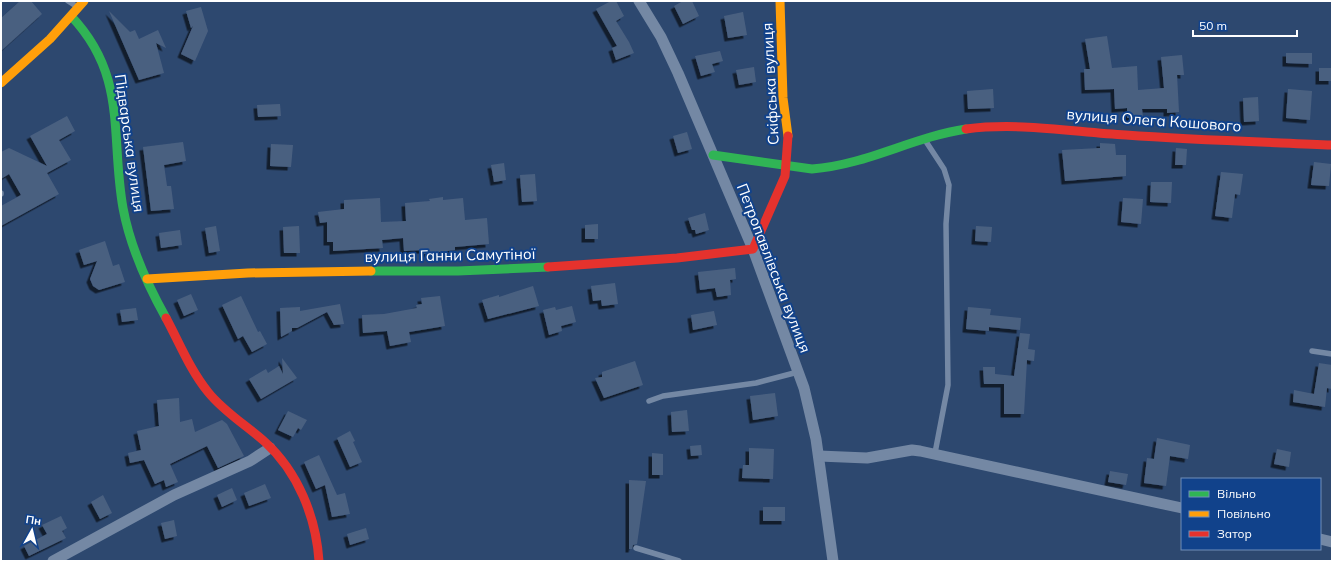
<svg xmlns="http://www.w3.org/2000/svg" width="1333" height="562" font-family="Mulish,sans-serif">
  <defs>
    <filter id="shadow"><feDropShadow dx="-3.5" dy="3.5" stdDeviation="0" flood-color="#0009"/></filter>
  </defs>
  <rect width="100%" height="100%" fill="#2d486f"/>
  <g fill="#4a6080" filter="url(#shadow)">
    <polygon points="20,1 31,1 42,14 1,51 1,18"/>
    <polygon points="611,1 616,1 624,16 616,21 629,42 634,53 616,60 612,48 617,46 596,9"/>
    <polygon points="683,1 692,1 699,16 683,24 674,6"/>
    <polygon points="201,7 208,31 195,61 181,54 193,26 191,28 186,11"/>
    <polygon points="109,11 130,32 135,30 139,39 158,30 166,48 156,43 164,73 139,80"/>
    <polygon points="743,12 747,35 728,38 724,16"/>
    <polygon points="1107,36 1112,68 1137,66 1138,90 1164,88 1161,57 1182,55 1184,75 1177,75 1179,112 1167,113 1167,109 1142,109 1143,118 1127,118 1127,108 1115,109 1114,89 1085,90 1084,69 1090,69 1085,39"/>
    <polygon points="720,51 723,61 712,64 715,72 701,76 695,56"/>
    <polygon points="1286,53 1312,53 1312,64 1286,63"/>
    <polygon points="754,67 756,82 739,85 736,70"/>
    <rect x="1319" y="68" width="13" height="13"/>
    <polygon points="993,89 994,108 968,109 967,91"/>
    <polygon points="1288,89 1312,91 1310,120 1286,118"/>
    <polygon points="1258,97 1259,121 1244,122 1243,98"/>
    <polygon points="280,104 281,116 258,117 257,105"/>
    <polygon points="67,116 75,131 59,140 71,160 47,173 59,194 1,226 1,206 21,195 9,174 1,179 1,152 9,148 47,166 30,136"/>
    <polygon points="687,132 692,149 678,153 673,136"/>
    <polygon points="183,142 186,161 164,165 167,186 171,186 174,209 151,211 143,147"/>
    <polygon points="1100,143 1115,144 1116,155 1126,155 1126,176 1065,181 1062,150 1100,148"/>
    <polygon points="271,144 293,145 291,167 270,166"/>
    <polygon points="1176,148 1187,149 1186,165 1175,165"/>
    <polygon points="1314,162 1331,164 1329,186 1311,185"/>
    <polygon points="504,163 506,180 494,182 491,165"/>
    <polygon points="1221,172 1243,174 1240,195 1235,194 1232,218 1215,216"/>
    <polygon points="535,174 537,201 522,202 520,175"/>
    <polygon points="1151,182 1172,182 1171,203 1150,202"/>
    <polygon points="443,197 443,200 463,198 465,220 487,218 489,244 455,247 455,250 424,254 423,250 404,251 403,238 382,240 383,248 333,251 333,242 327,242 327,222 320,223 318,212 344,209 344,200 380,198 381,222 406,221 405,203 430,201 429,199"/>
    <polygon points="1123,198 1143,199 1141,224 1121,222"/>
    <polygon points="705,213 709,230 696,234 695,230 692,230 688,218"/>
    <polygon points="598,224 598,239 585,239 585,225"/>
    <polygon points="216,226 220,251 209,253 205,228"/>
    <polygon points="299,226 300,253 284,253 283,227"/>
    <polygon points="976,226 992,227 991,242 975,241"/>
    <polygon points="180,230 182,245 161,248 159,233"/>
    <polygon points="105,241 113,266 119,264 125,282 99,290 93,286 90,279 97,261 84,265 79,250"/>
    <polygon points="735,268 736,279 730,280 731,295 717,297 715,288 700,290 698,272"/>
    <polygon points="615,283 618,304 602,306 601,300 593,301 591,286"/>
    <polygon points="533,286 539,306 488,319 482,300 499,295 499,297"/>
    <polygon points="191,294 198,310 184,316 177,300"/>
    <polygon points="241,296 258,332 260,331 267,344 252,352 243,336 238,339 222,305"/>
    <polygon points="440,296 445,326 409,332 411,342 390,346 387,331 363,333 362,315 384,314 417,308 416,305 422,304 421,298"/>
    <polygon points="340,304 344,324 334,325 327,312 297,328 292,328 292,331 281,337 280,308 300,307 300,311"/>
    <polygon points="572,306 576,322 561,326 562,331 549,335 543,310 555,307 556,310"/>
    <polygon points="968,307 991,309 990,315 1021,318 1020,330 989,327 989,331 966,329"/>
    <polygon points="136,308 138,320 122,322 120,310"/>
    <polygon points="714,311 717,325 693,330 691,315"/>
    <polygon points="1020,333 1030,334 1028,349 1035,350 1034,361 1027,360 1024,414 1004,414 1004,384 984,384 983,367 995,367 995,374 1014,376"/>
    <polygon points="282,358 297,378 261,399 249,379 266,369 268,373 279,366 283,374"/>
    <polygon points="635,361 643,385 604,398 595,378 602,377 602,372"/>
    <polygon points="1319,363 1332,365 1332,389 1327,388 1325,407 1293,402 1294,390 1314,394"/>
    <polygon points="775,393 778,416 753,420 750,396"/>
    <polygon points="179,398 180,422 192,419 195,432 222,420 227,424 244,456 218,468 207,446 170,464 178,482 166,487 164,480 155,484 144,460 130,463 128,453 141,450 137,431 159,426 157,400"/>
    <polygon points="687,410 689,431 672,432 671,412"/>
    <polygon points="288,411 307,420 301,430 298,428 293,437 278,430"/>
    <polygon points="350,431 355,441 353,442 362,462 350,467 337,438"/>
    <polygon points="1157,438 1190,445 1188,459 1170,456 1166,486 1144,483 1147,458 1154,459"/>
    <polygon points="701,445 702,455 691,456 690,446"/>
    <polygon points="749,448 774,449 773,479 742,478 743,465 749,465"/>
    <polygon points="1277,449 1291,452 1289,467 1274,464"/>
    <polygon points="652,453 663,454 663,475 652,475"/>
    <polygon points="319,455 337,495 345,493 350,514 332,517 325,485 316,489 304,462"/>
    <polygon points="1110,471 1128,474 1126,485 1108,482"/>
    <polygon points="629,480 646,481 637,544 633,545 632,549 629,549"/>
    <polygon points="265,484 271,498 249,506 244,493"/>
    <polygon points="232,488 237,500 222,507 217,495"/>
    <polygon points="103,495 112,513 100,519 91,502"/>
    <rect x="763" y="507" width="22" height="14"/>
    <polygon points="61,516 67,528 62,531 66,538 29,556 24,546 47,534 42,525"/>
    <polygon points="174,520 177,536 165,539 161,523"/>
    <polygon points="366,528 369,539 350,545 347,534"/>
  </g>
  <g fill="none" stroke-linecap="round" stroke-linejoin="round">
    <g stroke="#7488a4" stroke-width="5.5">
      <polyline points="68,1 76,6"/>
      <polyline points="925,140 944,169 949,185 946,224 948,385 935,453"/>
      <polyline points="1,194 1,193"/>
      <polyline points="1312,351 1332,354"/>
      <polyline points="649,401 663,396 756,383 798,372"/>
      <polyline points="636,548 679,561"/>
    </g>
    <g stroke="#7488a4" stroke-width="11">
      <polyline points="639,1 661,37 678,73 753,249 804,388 816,439 833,561"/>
      <polyline points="819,456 867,458 912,450 920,451 1182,508"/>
      <polyline points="1320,539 1332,542"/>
      <polyline points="53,561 174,495 250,461 270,448"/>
    </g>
    <g stroke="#30b455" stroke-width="9">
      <path d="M71 16C128 76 110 135 123 208 130 246 147 284 166 318"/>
      <path d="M713 155 812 169C866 165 913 137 966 129"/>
      <polyline points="371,271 458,271 548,267"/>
    </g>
    <g stroke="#ff9f0a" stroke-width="9">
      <polyline points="780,1 783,98 788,136"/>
      <polyline points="1,83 50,39 84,1"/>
      <polyline points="147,279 248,273 371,271"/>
    </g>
    <g stroke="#e5322d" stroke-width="9">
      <path d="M966 129C1020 122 1073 132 1126 135 1195 140 1263 142 1332 145"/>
      <polyline points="548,267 677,258 753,249 785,176 788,136"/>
      <path d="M166 318C179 342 190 370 208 392 224 412 246 425 265 442 298 472 316 517 319 561"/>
    </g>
  </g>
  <g text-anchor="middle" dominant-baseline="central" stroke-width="4" stroke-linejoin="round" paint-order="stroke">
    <g font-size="15" fill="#fff" stroke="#11428b">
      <text transform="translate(770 84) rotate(-93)">Скіфська вулиця</text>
      <text transform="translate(1154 120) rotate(4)">вулиця Олега Кошового</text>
      <text transform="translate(130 143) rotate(82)">Підварська вулиця</text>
      <text transform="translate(450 255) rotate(-1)">вулиця Ганни Самутіної</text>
      <text transform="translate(774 268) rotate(69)">Петропавлівська вулиця</text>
    </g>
  </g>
  <rect width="1333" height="562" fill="none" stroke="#ffffff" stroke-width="4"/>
  <rect x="1181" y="478" width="140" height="72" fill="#11428b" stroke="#708eb9"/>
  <rect x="1189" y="491" width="20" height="6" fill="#30b455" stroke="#708eb9"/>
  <text x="1217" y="498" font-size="12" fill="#ffffff">Вільно</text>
  <rect x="1189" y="511" width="20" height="6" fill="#ff9f0a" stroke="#708eb9"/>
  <text x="1217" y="518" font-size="12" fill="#ffffff">Повільно</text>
  <rect x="1189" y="531" width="20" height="6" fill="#e5322d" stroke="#708eb9"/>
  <text x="1217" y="538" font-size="12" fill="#ffffff">Затор</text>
  <g transform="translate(32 530) rotate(8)" stroke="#11428b" stroke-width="3" paint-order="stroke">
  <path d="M0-3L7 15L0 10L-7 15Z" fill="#ffffff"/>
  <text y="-6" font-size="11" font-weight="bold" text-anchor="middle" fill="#ffffff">Пн</text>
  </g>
  <path d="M1193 30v6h104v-6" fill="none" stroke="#ffffff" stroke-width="2"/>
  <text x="1199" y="30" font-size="12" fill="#ffffff" stroke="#11428b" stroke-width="3" paint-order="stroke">50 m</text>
</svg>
